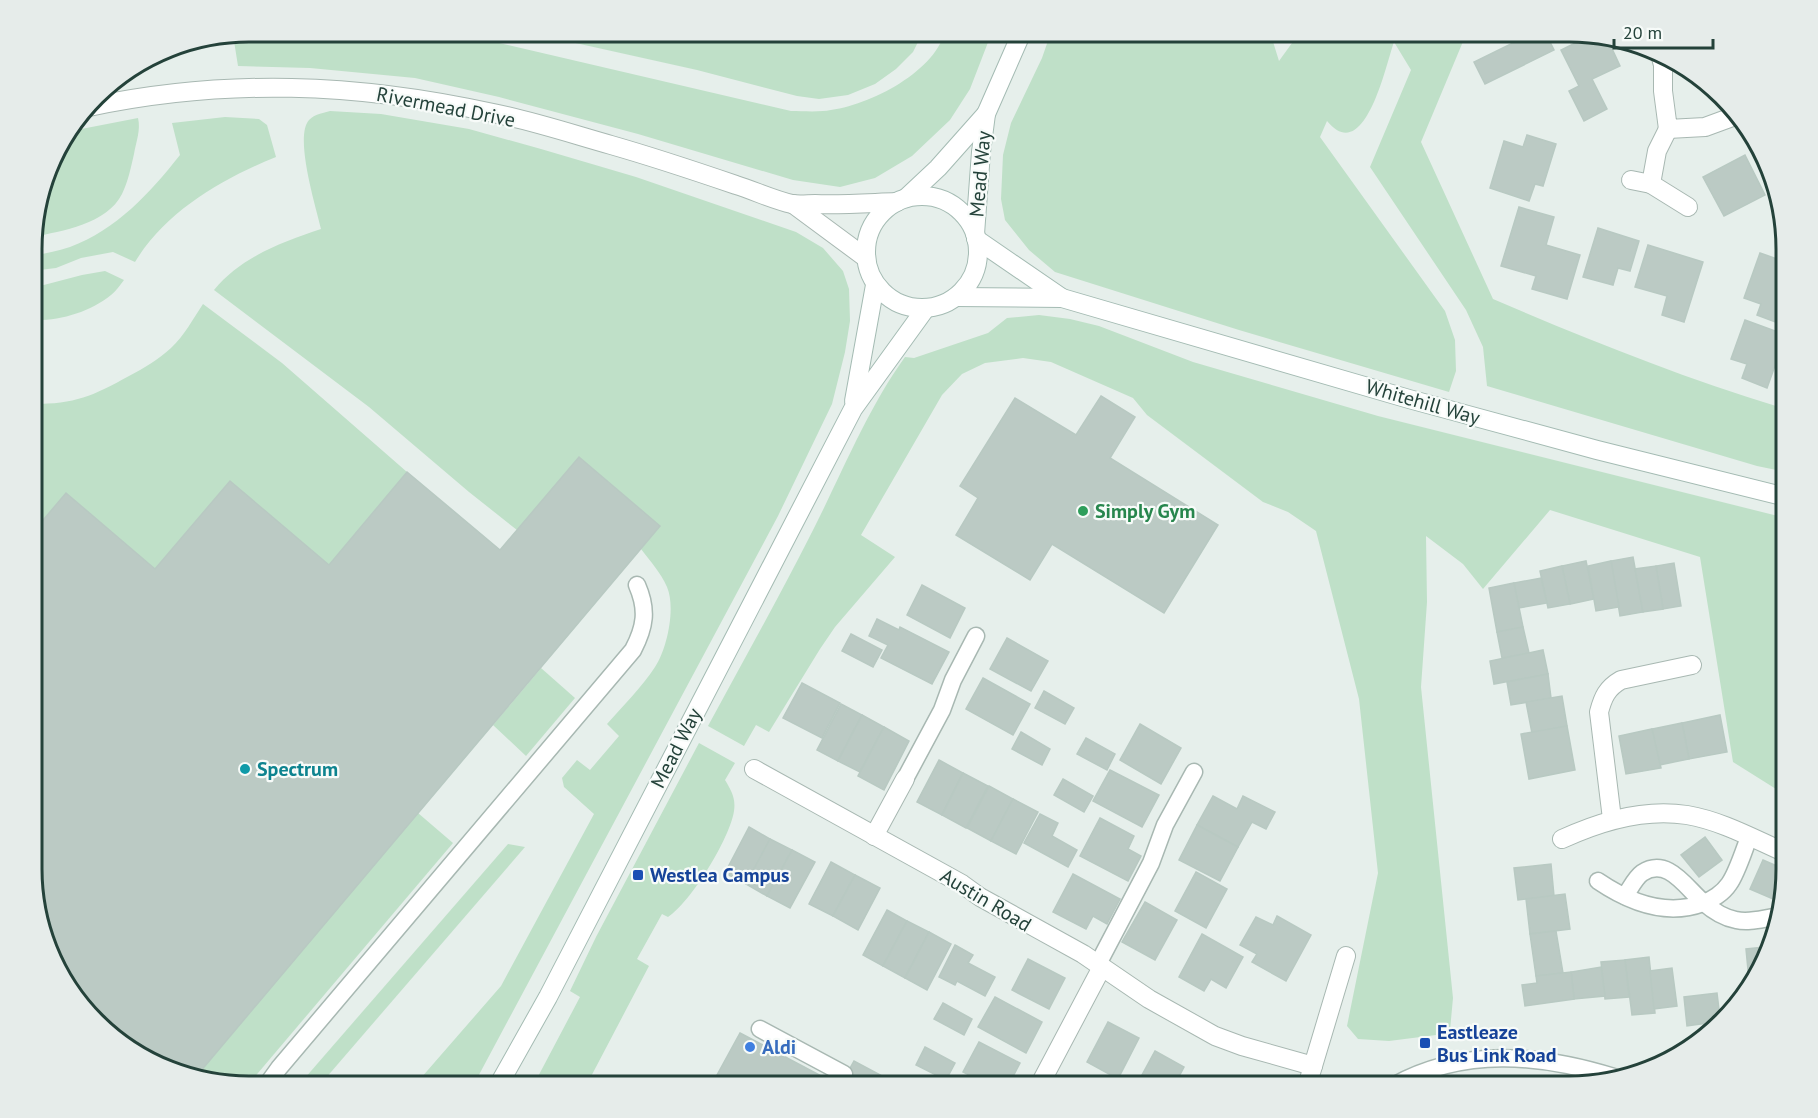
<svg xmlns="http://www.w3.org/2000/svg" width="1818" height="1118" font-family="'PT Sans',sans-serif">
  <rect width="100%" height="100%" fill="#e6efeb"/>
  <g fill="#bfe0c8">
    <path d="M249 32H452L791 111C801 111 812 112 823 111 865 108 933 74 945 32H992L970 89 950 120 912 156 875 178 840 187 793 180 638 134 499 97 415 78 310 68 238 66 234 41 238 34Z"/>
    <polygon points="526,32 923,32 913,52 896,69 875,84 848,95 819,99 797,96 697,70"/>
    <path d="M1051 32H1270L1279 61 1292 43 1289 32H1467L1421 142 1493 299C1589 340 1686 379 1786 409V472L1757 466 1487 386 1483 347 1466 310 1370 167 1411 70 1394 42C1386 64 1365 167 1327 121L1320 137 1445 311 1455 340 1456 371 1449 392 1239 330 1055 272 1029 250 1005 220 1001 199 1003 155 1011 123 1042 58Z"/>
    <path d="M330 111 381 114 469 129 541 149 636 177 796 232 823 248 843 271 849 289 850 321 845 352 832 404 778 516 473 1086H414L501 986 594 814 564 787 562 778 577 760 590 770 619 736 607 724C623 706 642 687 655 667 667 649 676 608 667 587 661 573 650 561 641 549L660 526 579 457 517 530 469 492 369 407 214 290C241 257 282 242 321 229 316 207 294 137 309 120 315 114 323 113 330 111Z"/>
    <path d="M225 117 259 119 267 125 276 157C222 179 166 211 135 262L113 252 81 258 56 268 40 270 33 269V256C45 253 58 251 70 247 116 230 150 193 180 155L172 123Z"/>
    <path d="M138 118C141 130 136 142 134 154 131 167 128 182 122 194 107 224 62 231 33 237V221L54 152 71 131Z"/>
    <path d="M105 271 124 280C120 285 116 291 111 295 90 312 60 321 33 320V285L40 286 82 275Z"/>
    <path d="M203 304 282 363 407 472 329 565 230 481 155 569 66 493 33 532V404C75 404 93 396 129 376 144 368 158 360 171 348 184 336 193 319 203 304Z"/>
    <path d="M1039 315 1070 319 1099 326 1193 362 1378 416 1786 518V793L1776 789 1733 762 1700 557 1550 510 1483 589 1463 564 1426 536 1427 602 1421 687 1453 998 1450 1030 1444 1034 1389 1041 1358 1039 1347 1026 1378 873 1359 699 1316 531 1288 512 1263 502 1147 415 1133 398 1051 362 1023 358 985 363 962 374 942 395 861 535 895 557 835 627 820 649 769 732 756 725 744 746 708 726C742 663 777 601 809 538 840 478 866 411 905 357L914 358 988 333 1007 318Z"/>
    <polygon points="541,668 575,698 526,756 493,725"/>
    <path d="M699 743 735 763 725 780C731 790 736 798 734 811 730 838 691 902 668 917L662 914 637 959 649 966 586 1086H533L580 997 570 991 596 937Z"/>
    <polygon points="418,813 453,843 247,1086 194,1079"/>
    <polygon points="508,844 525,847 319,1086 298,1086"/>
    <polygon points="1511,1076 1511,1086 1463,1086 1473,1078"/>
  </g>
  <g fill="#bbcac4" stroke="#b8c9c2" stroke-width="1.5">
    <polygon points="1510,32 1545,32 1554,50 1485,84 1474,62 1515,42"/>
    <polygon points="1591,35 1607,38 1620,66 1592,79 1607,109 1584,121 1569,91 1579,86 1561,50"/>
    <polygon points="1527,135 1556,144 1543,186 1535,184 1529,201 1490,188 1504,141 1523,147"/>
    <polygon points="1745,155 1765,195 1724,216 1703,177"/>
    <polygon points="1763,158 1769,179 1759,159"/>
    <polygon points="1519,207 1554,217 1546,245 1580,255 1567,299 1532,289 1536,276 1501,266"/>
    <polygon points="1598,228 1639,241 1630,271 1618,268 1613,285 1583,277"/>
    <polygon points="1648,245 1703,262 1684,322 1662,315 1667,296 1635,287"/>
    <polygon points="1760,253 1786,262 1786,326 1757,315 1761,304 1744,298"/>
    <polygon points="1745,320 1786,335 1767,388 1742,378 1747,364 1731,359"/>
    <polygon points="1101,396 1135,417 1110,458 1218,525 1164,613 1052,544 1030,580 956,535 978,498 960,486 1015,398 1076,435"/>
    <polygon points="579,457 660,526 194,1079 128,1050 68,990 33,897 33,532 66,493 155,569 230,481 329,565 407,472 500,550"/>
    <polygon points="1633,557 1643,612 1620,616 1611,561"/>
    <polygon points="1586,561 1594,599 1570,604 1562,566"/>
    <polygon points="1611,561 1619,607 1596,611 1588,566"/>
    <polygon points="1674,563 1681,606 1663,609 1656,566"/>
    <polygon points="1562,566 1570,604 1548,608 1540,571"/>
    <polygon points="1656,566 1663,609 1643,612 1635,569"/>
    <polygon points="1541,578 1547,603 1519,608 1514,583"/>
    <polygon points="1514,583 1523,627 1497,632 1489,588"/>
    <polygon points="922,585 965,608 950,638 907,615"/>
    <polygon points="877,619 899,630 900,627 949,652 932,684 881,658 888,645 869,636"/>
    <polygon points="1523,627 1529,653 1502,658 1497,632"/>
    <polygon points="851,634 882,650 873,667 842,651"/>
    <polygon points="1007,638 1048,661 1031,691 990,669"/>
    <polygon points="1543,650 1548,674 1494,684 1490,661"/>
    <polygon points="1548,674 1551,698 1511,705 1507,682"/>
    <polygon points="983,678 1030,704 1013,735 966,709"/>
    <polygon points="802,683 840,703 822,738 783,718"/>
    <polygon points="1044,691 1074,708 1065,724 1035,708"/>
    <polygon points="1562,696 1567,726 1532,733 1526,702"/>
    <polygon points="841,704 862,715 838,761 817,750"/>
    <polygon points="862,715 884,727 860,772 838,761"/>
    <polygon points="1720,715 1727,752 1689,759 1682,723"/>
    <polygon points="1682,723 1689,759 1659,765 1652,729"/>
    <polygon points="1140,724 1181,748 1161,784 1120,760"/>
    <polygon points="1567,726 1575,770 1529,779 1521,734"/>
    <polygon points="884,727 909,741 884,790 858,776"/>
    <polygon points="1652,729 1661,768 1626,774 1619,736"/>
    <polygon points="1021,732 1050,749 1042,765 1012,749"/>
    <polygon points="1086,738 1115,754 1107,770 1077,754"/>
    <polygon points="939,760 963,773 942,815 917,802"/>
    <polygon points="1110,770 1159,795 1142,827 1093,801"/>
    <polygon points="963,773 988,786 966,828 942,815"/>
    <polygon points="1063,779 1093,796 1084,812 1054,795"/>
    <polygon points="989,786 1013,799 991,841 967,828"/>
    <polygon points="1213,796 1237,809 1243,796 1275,812 1266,829 1252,822 1238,847 1197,825"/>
    <polygon points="1013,799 1038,812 1016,854 991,841"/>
    <polygon points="1040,814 1058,823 1052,836 1077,850 1068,867 1024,843"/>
    <polygon points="1100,818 1134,836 1128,849 1141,856 1128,881 1080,856"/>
    <polygon points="1197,825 1238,847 1220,881 1179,860"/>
    <polygon points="749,827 770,839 746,884 725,873"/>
    <polygon points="1705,837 1722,860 1699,877 1681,855"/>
    <polygon points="770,839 792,850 767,896 746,884"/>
    <polygon points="792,850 815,862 790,908 767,896"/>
    <polygon points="1763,860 1786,870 1786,883 1780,902 1750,889"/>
    <polygon points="831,862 855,875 833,916 809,904"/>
    <polygon points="1551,864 1554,896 1518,900 1514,868"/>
    <polygon points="1196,872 1227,889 1206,928 1175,911"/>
    <polygon points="1073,874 1120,899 1107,924 1093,916 1086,929 1053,912"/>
    <polygon points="855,875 880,888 858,930 833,916"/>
    <polygon points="1565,894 1570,929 1530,934 1526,899"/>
    <polygon points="1145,902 1177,920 1155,960 1122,942"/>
    <polygon points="887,910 907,921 883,966 863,955"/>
    <polygon points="1277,916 1311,935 1286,981 1252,962 1257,954 1240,945 1256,917 1273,925"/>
    <polygon points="907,921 929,932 905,978 883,966"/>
    <polygon points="1556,931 1563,973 1536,976 1530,934"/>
    <polygon points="929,932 951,944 927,990 905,978"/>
    <polygon points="1202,934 1243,957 1226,988 1211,979 1204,991 1179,977"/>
    <polygon points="955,945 973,955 968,963 995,977 985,996 957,981 955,985 939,977"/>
    <polygon points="1764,947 1754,979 1749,980 1746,949"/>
    <polygon points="1649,957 1655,1013 1632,1015 1625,960"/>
    <polygon points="1028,959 1065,978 1049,1009 1012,990"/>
    <polygon points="1625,960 1629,997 1605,999 1601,962"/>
    <polygon points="1601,967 1605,996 1574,999 1571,972"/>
    <polygon points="1672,968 1677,1006 1654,1009 1650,971"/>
    <polygon points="1571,972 1574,999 1525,1006 1522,985 1537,983 1536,976"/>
    <polygon points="1717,993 1720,1018 1715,1022 1687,1026 1684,997"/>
    <polygon points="995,997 1042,1022 1026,1053 978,1027"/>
    <polygon points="943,1003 972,1019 964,1035 934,1019"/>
    <polygon points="1729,1009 1720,1018 1719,1010"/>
    <polygon points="1108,1022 1139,1038 1118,1079 1087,1062"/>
    <polygon points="740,1033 840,1086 854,1061 886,1078 882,1086 711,1086"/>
    <polygon points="979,1042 1020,1063 1008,1086 990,1086 963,1072"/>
    <polygon points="925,1047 955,1063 946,1080 916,1065"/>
    <polygon points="1155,1051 1184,1067 1174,1086 1136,1086"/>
    <polygon points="1113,1079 1127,1086 1109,1086"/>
  </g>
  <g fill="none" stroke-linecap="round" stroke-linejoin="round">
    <g stroke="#a8b8b2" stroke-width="19">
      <g id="service">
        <polyline points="905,779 942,710 953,680 976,636"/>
        <path d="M1598 881C1629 902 1666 917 1703 903 1712 900 1723 893 1729 884 1737 873 1744 850 1749 837"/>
        <path d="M1625 896C1630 889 1635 878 1642 873 1668 856 1686 888 1703 902 1712 910 1725 918 1736 920 1749 923 1761 919 1774 917"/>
        <polyline points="1098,964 1151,863 1165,825 1194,772"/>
        <polyline points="760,1029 844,1074"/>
        <path d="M266 1086 279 1068 633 650C645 627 648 610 637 585"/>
        <path d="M1393 1086C1463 1047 1540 1054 1614 1077"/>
      </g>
    </g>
    <g stroke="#a8b8b2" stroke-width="20">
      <g id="minor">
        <polyline points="1660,54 1663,65 1663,91 1668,129 1705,127 1735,116"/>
        <path d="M89 107C226 78 357 83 493 113 533 121 572 134 611 145 653 157 695 171 736 185 755 191 774 200 792 204 800 205 808 204 815 204 842 205 869 203 897 202"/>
        <polyline points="1668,129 1657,151 1651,184 1688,207"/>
        <polyline points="1631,180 1651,184"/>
        <polyline points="793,204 866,258"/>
        <polyline points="754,769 962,884 980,897 1083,954 1149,999 1215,1036 1242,1046 1313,1066"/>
        <path d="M1612 819 1599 712C1603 697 1607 688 1621 680L1692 665"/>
        <polyline points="874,836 905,779"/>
        <path d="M1562 839C1601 821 1644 808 1687 815 1722 821 1754 839 1786 853"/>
        <polyline points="1039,1086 1102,967"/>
        <polyline points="1307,1086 1346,956"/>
      </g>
    </g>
    <g stroke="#a4bbb3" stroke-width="20">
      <g id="secondary">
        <circle cx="922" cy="252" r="56"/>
        <polyline points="906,198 938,168 986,114"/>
        <polyline points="975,234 981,152 986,114 1022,32"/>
        <polyline points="976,239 1062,298"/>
        <polyline points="956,297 1062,298 1409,399 1597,450 1786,497"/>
        <polyline points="854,401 875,285"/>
        <polyline points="498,1086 548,997 853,409 926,308"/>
      </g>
    </g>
    <use href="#service" stroke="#fff" stroke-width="16"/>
    <use href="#minor" stroke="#fff" stroke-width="18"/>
    <use href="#secondary" stroke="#fff" stroke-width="18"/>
  </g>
  <circle fill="#2e9e5b" stroke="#f7fbf9" stroke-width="2" cx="1083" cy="511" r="6"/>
  <circle fill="#0f9aa8" stroke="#f7fbf9" stroke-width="2" cx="245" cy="769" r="6"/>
  <g fill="#1a4fb4" stroke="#f7fbf9" stroke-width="2">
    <rect x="632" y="869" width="12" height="12" rx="3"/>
    <rect x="1419" y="1037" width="12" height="12" rx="3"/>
  </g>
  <circle fill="#3f7fe0" stroke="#f7fbf9" stroke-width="2" cx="750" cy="1047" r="6"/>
  <g text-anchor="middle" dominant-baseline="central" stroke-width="4.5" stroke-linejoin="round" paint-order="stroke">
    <g font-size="20" fill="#24423a" stroke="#f7fbf9">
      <text transform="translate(446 107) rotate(11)">Rivermead Drive</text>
      <text transform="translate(980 174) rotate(-85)">Mead Way</text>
      <text transform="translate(1423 402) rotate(16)">Whitehill Way</text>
      <text transform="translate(676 748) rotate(-63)">Mead Way</text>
      <text transform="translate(986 900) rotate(31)">Austin Road</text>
    </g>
    <g font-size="20" font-weight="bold" fill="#27864d" stroke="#f7fbf9" text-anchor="start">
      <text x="1095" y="511">Simply Gym</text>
    </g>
    <g font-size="20" font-weight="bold" fill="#0d838f" stroke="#f7fbf9" text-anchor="start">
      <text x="257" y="769">Spectrum</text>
    </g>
    <g font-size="20" font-weight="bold" fill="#164399" stroke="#f7fbf9" text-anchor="start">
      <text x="650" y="875">Westlea Campus</text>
      <text x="1437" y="1032">Eastleaze<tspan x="1437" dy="23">Bus Link Road</tspan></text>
    </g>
    <g font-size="20" font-weight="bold" fill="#366cbe" stroke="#f7fbf9" text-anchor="start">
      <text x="762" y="1047">Aldi</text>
    </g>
  </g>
  <path d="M0 0H1818V1118H0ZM249 42H1569A207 207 0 0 1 1776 249V869A207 207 0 0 1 1569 1076H249A207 207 0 0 1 42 869V249A207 207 0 0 1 249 42Z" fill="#e6ecea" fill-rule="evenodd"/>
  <path fill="none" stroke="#24423a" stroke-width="3" d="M249 42H1569A207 207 0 0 1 1776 249V869A207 207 0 0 1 1569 1076H249A207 207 0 0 1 42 869V249A207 207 0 0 1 249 42Z"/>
  <path d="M1614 39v9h99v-9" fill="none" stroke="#24423a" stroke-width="3"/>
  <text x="1623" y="39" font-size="18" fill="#24423a" stroke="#f7fbf9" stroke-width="4.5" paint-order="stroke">20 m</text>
</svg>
